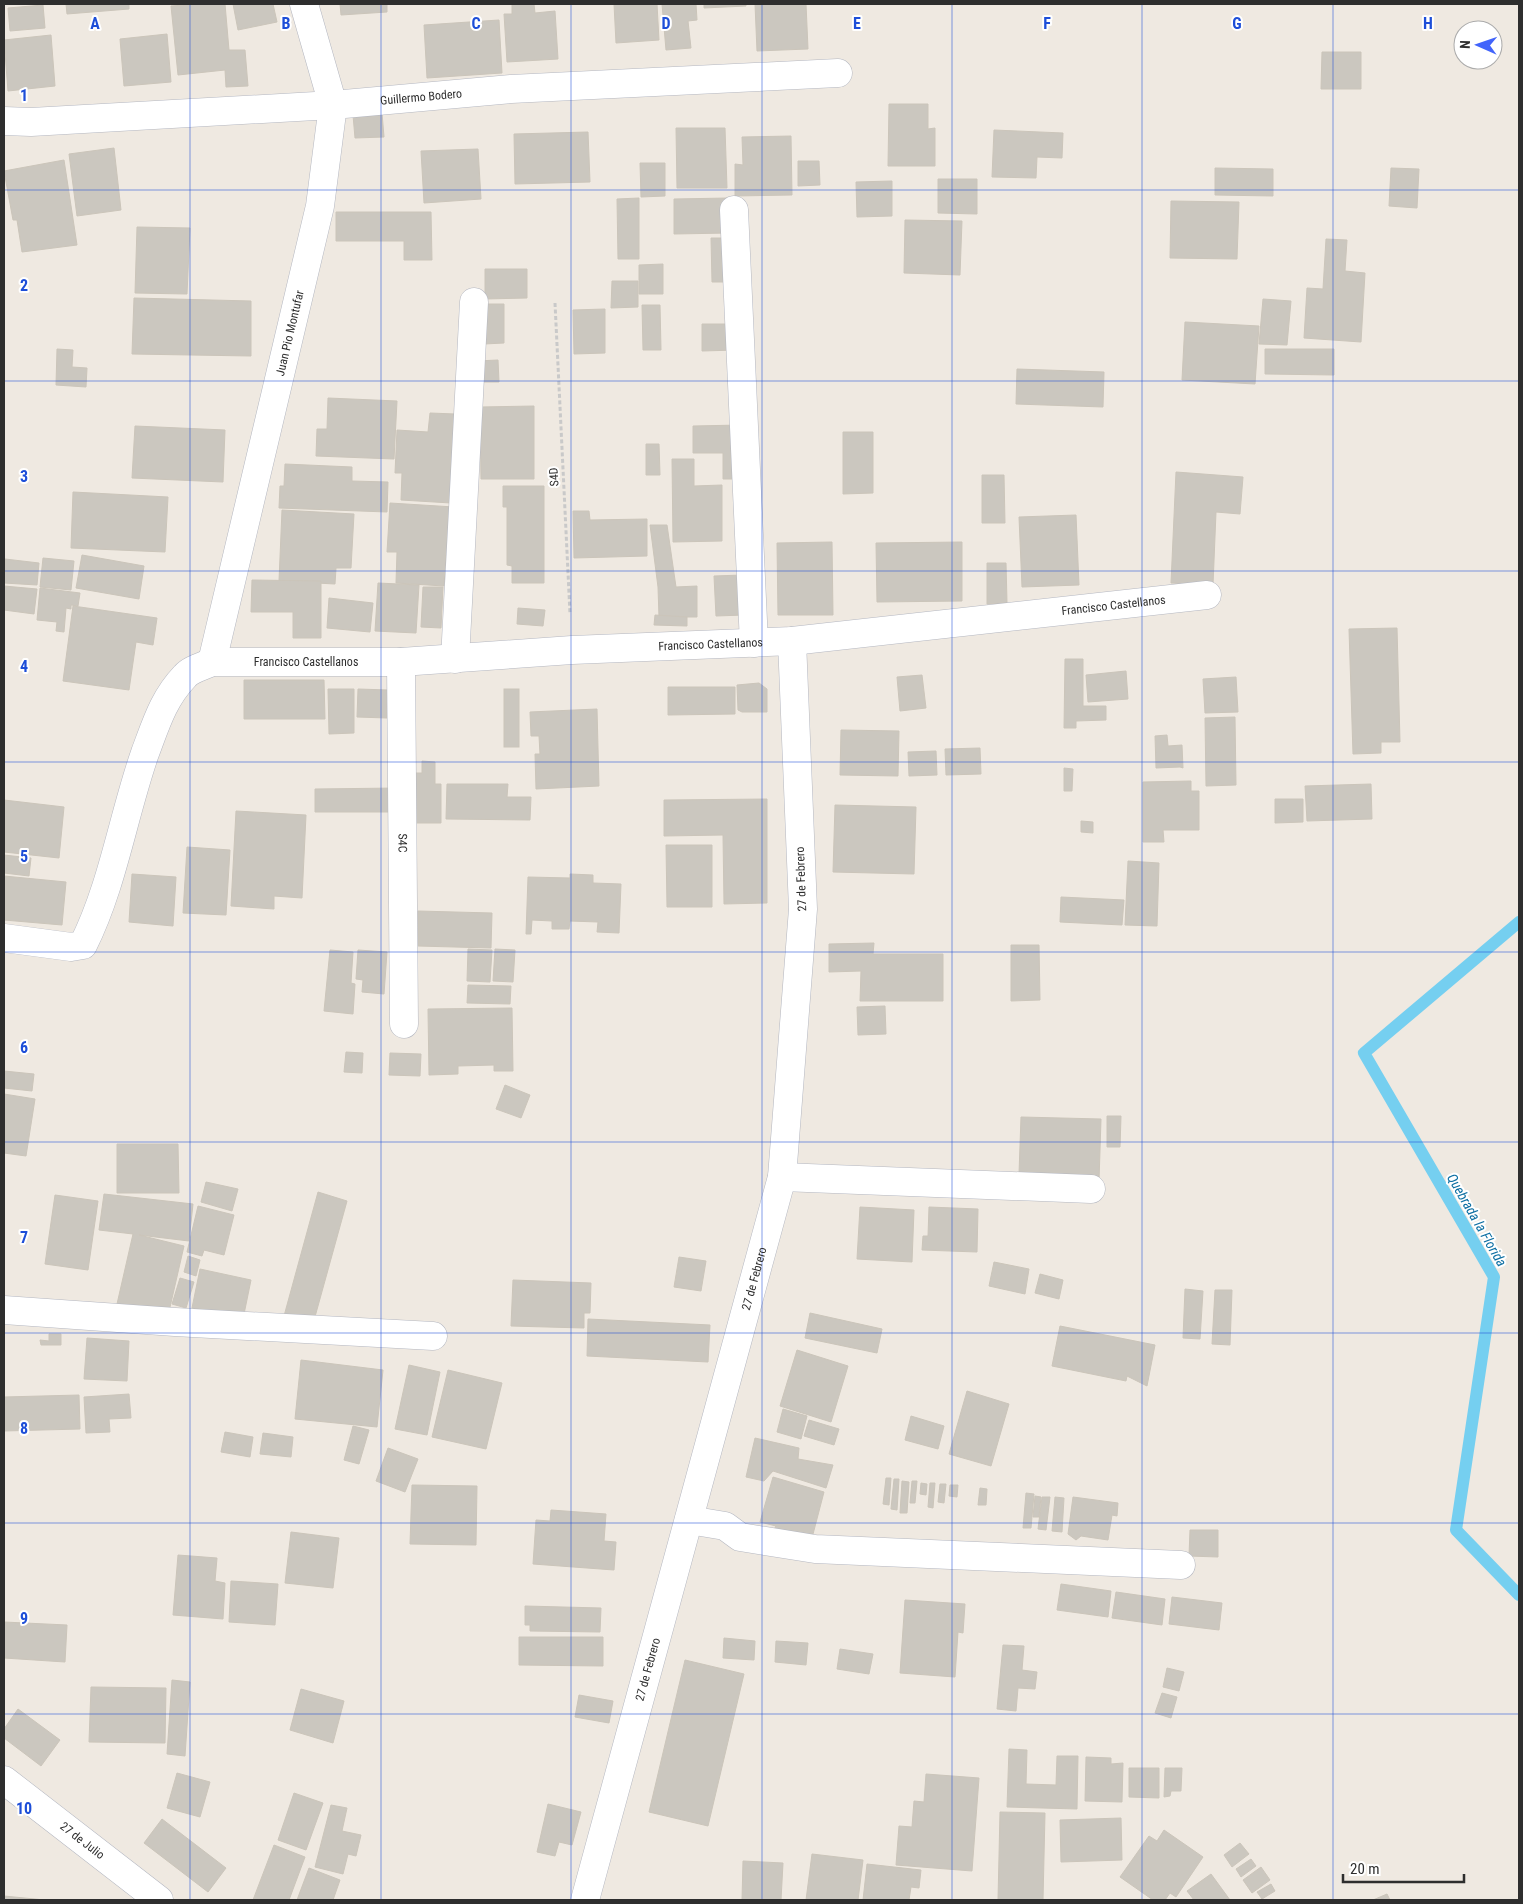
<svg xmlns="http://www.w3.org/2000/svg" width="1523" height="1904" font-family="'Roboto Condensed',sans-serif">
  <rect width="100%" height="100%" fill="#efe9e1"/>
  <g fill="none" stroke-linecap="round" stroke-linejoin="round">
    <polyline stroke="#75cff0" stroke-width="12" points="1519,922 1364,1053 1494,1277 1456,1530 1519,1595"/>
  </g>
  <g fill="#cbc7bf" stroke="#cbc5ba">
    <polygon points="66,4 129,4 129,9 67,14"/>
    <polygon points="196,4 225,4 229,50 245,50 248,86 226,87 225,70 178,75 171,6"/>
    <polygon points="233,4 273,4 277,22 238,30"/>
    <polygon points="340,4 387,4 387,12 341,15"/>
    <polygon points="512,4 534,4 535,13 555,11 558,59 507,62 504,14 512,14"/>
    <polygon points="614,4 657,4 659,40 616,43"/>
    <polygon points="662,4 696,4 697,20 688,21 691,48 666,50"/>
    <polygon points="704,4 746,4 746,6 704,8"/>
    <polygon points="755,4 806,4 808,49 757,51"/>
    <polygon points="43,5 45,28 10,31 8,8"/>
    <polygon points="499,20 502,73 427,78 424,25"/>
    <polygon points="167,34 171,82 124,86 120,39"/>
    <polygon points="51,35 55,86 8,91 4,40"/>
    <polygon points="1322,52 1361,52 1361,89 1321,89"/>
    <polygon points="889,104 928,104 928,129 935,128 935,166 888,166"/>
    <polygon points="382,113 384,137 355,138 353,115"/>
    <polygon points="676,128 725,128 727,188 677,188"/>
    <polygon points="994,130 1063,133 1062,158 1037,157 1036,178 992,177"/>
    <polygon points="588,132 590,182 515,184 514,134"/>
    <polygon points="791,136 792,195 735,196 735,164 743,165 742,137"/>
    <polygon points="114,148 121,210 77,216 69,154"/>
    <polygon points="478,149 481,199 424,203 421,151"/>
    <polygon points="64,160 77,245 22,252 17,220 13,220 4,171"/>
    <polygon points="798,161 819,161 820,185 798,186"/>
    <polygon points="640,163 665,163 665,196 641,197"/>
    <polygon points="1215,168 1273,169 1273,196 1215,195"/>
    <polygon points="1391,168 1419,169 1417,208 1389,206"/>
    <polygon points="938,179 977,179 977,214 938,213"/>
    <polygon points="892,181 892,216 857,217 856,182"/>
    <polygon points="639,198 639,259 618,259 617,199"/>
    <polygon points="728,198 728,233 674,234 674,199"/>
    <polygon points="1171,201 1239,202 1237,259 1170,258"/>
    <polygon points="336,212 431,212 432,260 404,260 404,241 336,241"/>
    <polygon points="905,220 962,221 960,275 904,273"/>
    <polygon points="137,227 190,228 187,294 135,293"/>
    <polygon points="711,238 732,238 732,282 712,282"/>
    <polygon points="1326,239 1347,240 1345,271 1365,273 1361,342 1304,338 1307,288 1323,289"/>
    <polygon points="663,264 663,294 639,294 639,265"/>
    <polygon points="485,269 527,269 527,298 485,299"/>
    <polygon points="612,281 638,281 638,307 611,308"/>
    <polygon points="134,298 251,301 251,356 132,354"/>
    <polygon points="1263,299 1291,301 1287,345 1259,344"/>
    <polygon points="484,304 504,304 504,343 484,344"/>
    <polygon points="642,305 660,305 661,350 643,350"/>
    <polygon points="605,309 605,353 574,354 573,310"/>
    <polygon points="1185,322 1259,326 1255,384 1182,380"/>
    <polygon points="702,324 737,324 736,350 702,351"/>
    <polygon points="57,349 73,350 72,367 87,368 86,387 56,385"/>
    <polygon points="1265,349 1334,349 1334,375 1265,374"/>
    <polygon points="498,360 499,382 478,382 477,361"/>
    <polygon points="1017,369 1104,372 1103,407 1016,404"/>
    <polygon points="328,398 397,401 394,459 316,456 317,429 327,429"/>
    <polygon points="534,406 534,479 481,479 480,407"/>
    <polygon points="430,413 455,414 451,503 401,500 402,473 395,473 397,430 428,432"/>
    <polygon points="741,425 742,479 723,479 723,453 693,453 693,426"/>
    <polygon points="135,426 225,430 223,482 132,478"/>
    <polygon points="843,432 873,432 873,493 843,494"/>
    <polygon points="646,444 659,444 660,475 646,475"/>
    <polygon points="672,459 694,459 694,486 722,485 722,541 673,542"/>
    <polygon points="285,464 352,467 352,481 388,482 387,512 279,508 280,486 284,486"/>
    <polygon points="1176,472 1243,477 1240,514 1216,512 1213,585 1171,583"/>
    <polygon points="982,475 1004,475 1005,523 982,523"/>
    <polygon points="503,486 544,486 544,583 512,583 512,566 507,565 507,507 503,507"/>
    <polygon points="73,492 168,497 165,552 71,548"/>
    <polygon points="390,503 454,507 452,555 446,555 444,586 396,583 397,552 387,552"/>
    <polygon points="282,510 354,514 351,568 336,568 335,584 279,581"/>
    <polygon points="573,511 589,511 590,520 647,519 647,556 574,558"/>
    <polygon points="1076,515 1079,585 1022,587 1019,517"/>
    <polygon points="650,525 667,525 676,587 697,586 697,617 659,617 658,587"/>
    <polygon points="832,542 833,615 778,615 777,543"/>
    <polygon points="962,542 962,601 877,602 876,543"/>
    <polygon points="82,555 144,566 139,599 76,588"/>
    <polygon points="43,558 74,561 71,590 40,587"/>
    <polygon points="5,559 39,563 37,585 4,583"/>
    <polygon points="987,563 1006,563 1007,603 987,604"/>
    <polygon points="742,575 744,615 716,616 714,576"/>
    <polygon points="252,580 321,581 321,638 293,638 293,612 251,612"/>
    <polygon points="378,583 419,585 416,633 375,631"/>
    <polygon points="4,586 37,589 34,614 4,610"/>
    <polygon points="423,587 443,587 441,628 421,627"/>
    <polygon points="40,588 80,593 78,606 71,605 71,609 66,608 64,632 56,631 57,622 37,620"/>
    <polygon points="329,598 373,603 370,632 327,628"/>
    <polygon points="73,606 157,618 153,645 136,642 129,690 63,681"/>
    <polygon points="518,608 545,610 543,626 517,624"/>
    <polygon points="655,615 687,617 687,626 654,625"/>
    <polygon points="1397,628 1400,742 1381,742 1381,753 1353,754 1349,629"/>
    <polygon points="1065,659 1083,659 1083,706 1106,706 1106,720 1076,721 1076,728 1064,728"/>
    <polygon points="1126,671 1128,699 1088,702 1086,675"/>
    <polygon points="922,675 926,708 900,711 897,677"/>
    <polygon points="1236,677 1238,712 1205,713 1203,679"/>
    <polygon points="244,680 324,680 325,719 244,719"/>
    <polygon points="759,683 767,689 767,712 742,712 738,710 737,685"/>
    <polygon points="668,687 735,687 735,714 668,715"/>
    <polygon points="328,689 354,689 354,733 329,734"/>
    <polygon points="358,689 388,690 387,718 357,717"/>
    <rect x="504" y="689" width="15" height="58"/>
    <polygon points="597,709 599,786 536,789 535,754 540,754 539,736 531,736 530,712"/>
    <polygon points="1235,717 1236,785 1206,786 1205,718"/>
    <polygon points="841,730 899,731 898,776 840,775"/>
    <polygon points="1167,735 1168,746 1182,745 1183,768 1180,767 1156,768 1155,736"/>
    <polygon points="980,748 981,774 946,775 945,749"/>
    <polygon points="936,751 937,775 909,776 908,752"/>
    <polygon points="422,761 435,762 435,784 441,784 441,823 410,823 410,773 422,773"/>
    <polygon points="1064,768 1073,769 1072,791 1064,791"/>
    <polygon points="1191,781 1191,791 1199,791 1199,830 1163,830 1164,842 1143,842 1143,782"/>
    <polygon points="447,784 508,784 507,797 531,797 530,820 446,819"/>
    <polygon points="1371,784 1372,819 1307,821 1305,786"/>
    <polygon points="397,788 398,812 315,812 315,789"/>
    <polygon points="767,799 767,903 724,904 723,835 664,836 664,800"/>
    <polygon points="1275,799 1303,799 1303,822 1275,823"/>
    <polygon points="4,800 64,807 59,858 4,852"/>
    <polygon points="835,805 916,807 914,874 833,872"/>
    <polygon points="236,811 306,815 302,898 274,896 274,909 231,906"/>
    <polygon points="1081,821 1093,822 1093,833 1081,832"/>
    <polygon points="666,845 712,845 712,907 667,907"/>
    <polygon points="187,847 230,850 226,915 183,913"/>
    <polygon points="4,855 31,858 29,876 4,873"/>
    <polygon points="1128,861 1159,863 1157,926 1125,925"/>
    <polygon points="132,874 176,877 173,926 129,922"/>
    <polygon points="570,874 593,875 593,883 621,884 619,933 597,932 598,922 570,921 569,929 552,929 552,921 532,920 531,934 526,934 528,877 570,878"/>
    <polygon points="4,876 66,882 62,925 4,920"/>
    <polygon points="1061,897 1124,900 1122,925 1060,922"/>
    <polygon points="418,911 492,913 491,948 418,946"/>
    <polygon points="874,943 873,954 943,954 943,1001 860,1001 861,971 829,972 829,944"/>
    <polygon points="1011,945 1039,945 1040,1000 1011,1001"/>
    <polygon points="468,949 492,950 490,982 467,981"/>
    <polygon points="495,949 515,950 513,982 493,981"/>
    <polygon points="330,950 353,952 351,983 355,984 353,1014 324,1011"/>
    <polygon points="358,950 387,952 384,994 362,992 363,980 356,979"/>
    <polygon points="468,985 511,986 510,1004 467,1003"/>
    <polygon points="885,1006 886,1034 858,1035 857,1007"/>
    <polygon points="512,1008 513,1071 494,1071 494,1065 458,1066 458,1074 429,1075 428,1009"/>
    <polygon points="346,1052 363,1053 362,1073 344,1072"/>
    <polygon points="390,1053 421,1054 420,1076 389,1075"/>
    <polygon points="4,1071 34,1074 32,1091 4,1088"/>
    <polygon points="505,1085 530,1095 521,1118 496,1109"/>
    <polygon points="4,1094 35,1099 26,1156 4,1153"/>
    <polygon points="1107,1116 1121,1116 1120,1147 1107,1147"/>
    <polygon points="1021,1117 1101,1119 1099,1181 1019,1174"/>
    <polygon points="117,1144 178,1144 179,1193 117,1193"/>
    <polygon points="206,1182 238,1189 232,1211 201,1202"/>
    <polygon points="318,1192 347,1201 313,1324 284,1316"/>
    <polygon points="104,1194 193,1204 189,1241 139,1235 184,1246 168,1316 117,1304 133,1234 99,1230"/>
    <polygon points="55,1195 98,1201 88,1270 45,1264"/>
    <polygon points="198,1206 234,1215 224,1255 204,1250 202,1256 187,1252"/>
    <polygon points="860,1207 914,1210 912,1262 857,1259"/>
    <polygon points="929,1207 978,1209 977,1252 922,1250 923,1236 928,1236"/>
    <polygon points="188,1256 200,1260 196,1276 184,1272"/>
    <polygon points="679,1257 706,1261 701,1291 674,1287"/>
    <polygon points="994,1262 1029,1269 1025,1294 989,1286"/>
    <polygon points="200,1269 251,1280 243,1319 192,1308"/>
    <polygon points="1040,1274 1063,1280 1059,1299 1035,1293"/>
    <polygon points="180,1278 194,1282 186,1308 172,1304"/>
    <polygon points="513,1280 591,1283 590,1313 584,1313 584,1328 511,1326"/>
    <polygon points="1185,1289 1203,1291 1200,1339 1183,1338"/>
    <polygon points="1215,1290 1232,1290 1230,1345 1212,1344"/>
    <polygon points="810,1313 882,1329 877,1353 805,1338"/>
    <polygon points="588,1319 710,1325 708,1362 587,1356"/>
    <polygon points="1060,1326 1155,1345 1147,1386 1127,1376 1126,1381 1052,1366"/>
    <polygon points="49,1334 61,1334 61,1345 41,1345 40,1340 49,1341"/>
    <polygon points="87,1338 129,1341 127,1381 84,1379"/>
    <polygon points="797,1350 848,1366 831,1422 780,1406"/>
    <polygon points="301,1360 383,1370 377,1427 295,1419"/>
    <polygon points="409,1365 440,1372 427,1435 395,1429"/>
    <polygon points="448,1370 502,1383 486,1449 432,1437"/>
    <polygon points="967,1391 1009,1404 991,1466 949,1454"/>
    <polygon points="129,1394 131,1418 109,1419 110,1432 86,1433 84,1397"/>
    <polygon points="79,1395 80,1429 4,1431 4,1397"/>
    <polygon points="783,1409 807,1416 801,1439 777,1432"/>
    <polygon points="911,1416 944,1426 938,1449 905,1440"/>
    <polygon points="809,1420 839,1429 834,1445 804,1436"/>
    <polygon points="353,1426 369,1430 359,1464 344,1460"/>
    <polygon points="225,1432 253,1437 250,1457 221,1452"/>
    <polygon points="263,1433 293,1437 291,1457 260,1454"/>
    <polygon points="755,1438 799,1448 798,1459 833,1465 826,1488 773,1471 764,1481 746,1477"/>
    <polygon points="388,1448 418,1459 405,1492 376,1481"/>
    <polygon points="773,1477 824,1492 812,1538 773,1531 776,1526 760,1522"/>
    <polygon points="886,1478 891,1478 889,1505 883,1504"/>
    <polygon points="894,1479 899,1479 897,1510 891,1509"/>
    <polygon points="902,1481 909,1482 907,1513 900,1513"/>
    <polygon points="912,1481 917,1481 915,1503 910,1503"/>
    <polygon points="921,1483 927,1484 926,1495 920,1494"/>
    <polygon points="930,1483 935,1483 933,1508 928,1507"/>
    <polygon points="940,1484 946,1484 944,1503 938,1502"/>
    <polygon points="412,1485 477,1486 476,1545 410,1544"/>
    <polygon points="950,1485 958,1485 957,1497 949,1496"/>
    <polygon points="980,1488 987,1489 986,1505 978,1505"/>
    <polygon points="1026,1493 1034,1494 1031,1528 1023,1528"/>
    <polygon points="1035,1496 1041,1497 1039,1517 1033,1517"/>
    <polygon points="1042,1497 1050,1497 1046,1530 1038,1529"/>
    <polygon points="1055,1497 1064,1498 1062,1532 1052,1531"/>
    <polygon points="1073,1497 1118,1503 1117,1516 1112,1515 1108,1540 1081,1536 1076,1540 1068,1534"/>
    <polygon points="551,1510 606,1514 604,1541 616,1542 614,1570 533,1564 536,1520 550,1521"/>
    <polygon points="1190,1530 1218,1530 1218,1557 1189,1556"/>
    <polygon points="291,1532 339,1538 333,1588 285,1583"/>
    <polygon points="178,1555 217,1558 215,1581 225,1583 223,1619 173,1615"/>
    <polygon points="231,1581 278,1584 275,1625 229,1622"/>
    <polygon points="1061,1584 1111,1591 1108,1617 1057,1610"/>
    <polygon points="1116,1592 1165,1599 1162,1625 1112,1618"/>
    <polygon points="1172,1597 1222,1603 1219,1630 1169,1624"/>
    <polygon points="905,1600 965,1604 963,1633 958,1632 955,1677 900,1673"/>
    <polygon points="525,1606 601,1608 600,1632 530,1631 530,1625 525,1625"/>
    <polygon points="4,1622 67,1625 65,1662 4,1658"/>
    <polygon points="519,1637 603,1637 603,1666 519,1665"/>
    <polygon points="724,1638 755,1641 754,1660 723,1658"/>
    <polygon points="776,1641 808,1643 806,1665 775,1662"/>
    <polygon points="1003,1645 1024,1646 1022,1670 1037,1672 1035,1689 1018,1688 1016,1711 997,1709"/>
    <polygon points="840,1649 873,1654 869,1674 837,1669"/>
    <polygon points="685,1660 744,1674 708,1826 649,1812"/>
    <polygon points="1167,1668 1184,1672 1179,1691 1163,1687"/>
    <polygon points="172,1680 190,1682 185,1756 167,1754"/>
    <polygon points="91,1687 166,1688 165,1743 89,1742"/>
    <polygon points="301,1689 344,1701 333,1743 290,1730"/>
    <polygon points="1162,1693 1177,1697 1171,1718 1155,1713"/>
    <polygon points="579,1695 613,1701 609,1723 575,1717"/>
    <polygon points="18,1709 60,1740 41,1766 4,1738 4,1729"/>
    <polygon points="1009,1749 1027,1750 1026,1784 1056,1785 1057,1756 1078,1756 1077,1809 1007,1807"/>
    <polygon points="1086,1757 1111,1758 1111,1764 1123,1763 1122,1802 1085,1801"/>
    <polygon points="1129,1768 1159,1768 1159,1798 1129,1797"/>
    <polygon points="1165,1768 1182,1768 1181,1791 1171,1791 1170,1796 1164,1797"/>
    <polygon points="177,1773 210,1782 200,1817 167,1808"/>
    <polygon points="926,1774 979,1778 972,1871 896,1865 899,1826 912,1827 914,1801 924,1802"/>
    <polygon points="294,1793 323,1803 306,1850 278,1840"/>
    <polygon points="548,1804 581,1812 572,1845 559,1842 555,1856 537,1852"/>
    <polygon points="331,1805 347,1808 342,1831 361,1835 356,1856 348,1854 343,1874 315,1867"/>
    <polygon points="1000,1812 1045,1813 1043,1900 998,1900"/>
    <polygon points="1121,1818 1122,1860 1061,1862 1060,1820"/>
    <polygon points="162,1819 226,1868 208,1892 144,1843"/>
    <polygon points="1164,1830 1203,1857 1176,1897 1170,1893 1165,1900 1153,1900 1120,1877 1149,1836 1157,1841"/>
    <polygon points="1240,1843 1249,1854 1232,1867 1224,1855"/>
    <polygon points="274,1845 305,1857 289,1900 253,1900"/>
    <polygon points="812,1854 863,1860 858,1900 806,1900"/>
    <polygon points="1251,1859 1256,1866 1241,1877 1236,1869"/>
    <polygon points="743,1861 783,1863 781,1900 742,1900"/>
    <polygon points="867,1864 921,1870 919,1888 911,1887 909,1900 863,1900"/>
    <polygon points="1261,1867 1270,1880 1252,1893 1243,1880"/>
    <polygon points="309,1868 340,1880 333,1900 297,1900"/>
    <polygon points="1211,1874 1230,1900 1194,1900 1187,1891"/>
    <polygon points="1271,1884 1275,1891 1262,1899 1257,1892"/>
    <polygon points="1387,1894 1390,1900 1373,1900"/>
    <polygon points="4,1896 45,1900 4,1900"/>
  </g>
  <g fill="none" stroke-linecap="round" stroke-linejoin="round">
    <g stroke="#b4b7c1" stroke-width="29">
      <g id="minor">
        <path id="s1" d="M4 121 31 122 333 105 511 89 838 73"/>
        <polyline points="734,210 754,643"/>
        <polyline points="455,659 474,302"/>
        <path id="s2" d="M212 662 320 206 333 105 304 4"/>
        <path id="s3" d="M401 662 404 1024"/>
        <path id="s4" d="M4 938 71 947 83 945C113 885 123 816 145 753 156 724 163 699 185 676 191 669 204 666 212 662H401L572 650 792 641 1207 595"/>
        <polyline points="782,1177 1091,1189"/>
        <polyline points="4,1310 175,1322 433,1336"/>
        <polyline points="689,1520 725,1526 740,1537 815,1549 1181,1565"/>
        <path id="s5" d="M4 1780 159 1900"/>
        <path id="s6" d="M585 1900 782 1177 803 909 792 641"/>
      </g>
    </g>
    <polyline stroke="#c9c9c9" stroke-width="3" stroke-dasharray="4 2.5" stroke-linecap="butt" points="555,303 570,614"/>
    <use href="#minor" stroke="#fff" stroke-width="28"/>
  </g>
  <path fill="none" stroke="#1d4ed8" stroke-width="1" stroke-opacity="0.55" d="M190 4V1900M381 4V1900M571 4V1900M762 4V1900M952 4V1900M1142 4V1900M1333 4V1900M4 190H1519M4 381H1519M4 571H1519M4 762H1519M4 952H1519M4 1142H1519M4 1333H1519M4 1523H1519M4 1714H1519"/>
  <g text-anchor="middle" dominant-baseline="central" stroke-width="4" stroke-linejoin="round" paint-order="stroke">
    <g font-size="12" fill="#2e2e2e" stroke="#fff">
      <text stroke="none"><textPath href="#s1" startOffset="418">Guillermo Bodero</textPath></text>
      <text stroke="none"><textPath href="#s2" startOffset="338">Juan Pio Montufar</textPath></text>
      <text transform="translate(554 477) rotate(-93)">S4D</text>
      <text stroke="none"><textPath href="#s4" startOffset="1304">Francisco Castellanos</textPath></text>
      <text stroke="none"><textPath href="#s4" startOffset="899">Francisco Castellanos</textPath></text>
      <text stroke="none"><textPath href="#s4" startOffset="494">Francisco Castellanos</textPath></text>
      <text stroke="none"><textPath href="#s3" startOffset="181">S4C</textPath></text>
      <text transform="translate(801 879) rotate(-92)">27 de Febrero</text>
      <text stroke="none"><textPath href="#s6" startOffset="644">27 de Febrero</textPath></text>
      <text stroke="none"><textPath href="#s6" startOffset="239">27 de Febrero</textPath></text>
      <text stroke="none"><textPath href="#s5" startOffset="99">27 de Julio</textPath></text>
    </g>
    <g font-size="14" font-style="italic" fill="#0d6fa3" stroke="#fff">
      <text transform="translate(1477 1220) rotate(60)">Quebrada la Florida</text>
    </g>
  </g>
  <g font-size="16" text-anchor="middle" font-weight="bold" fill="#1d4ed8" stroke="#fff" stroke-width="4" stroke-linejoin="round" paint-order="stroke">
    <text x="95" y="29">A</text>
    <text x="286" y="29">B</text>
    <text x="476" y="29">C</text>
    <text x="666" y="29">D</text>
    <text x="857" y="29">E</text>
    <text x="1047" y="29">F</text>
    <text x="1237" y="29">G</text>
    <text x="1428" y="29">H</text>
    <text x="24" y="101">1</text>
    <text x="24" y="291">2</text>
    <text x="24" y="482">3</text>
    <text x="24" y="672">4</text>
    <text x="24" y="862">5</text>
    <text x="24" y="1053">6</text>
    <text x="24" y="1243">7</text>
    <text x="24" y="1434">8</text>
    <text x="24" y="1624">9</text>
    <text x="24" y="1814">10</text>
  </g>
  <rect width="1523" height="1904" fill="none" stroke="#2e2e2e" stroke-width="10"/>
  <g transform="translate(1478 45) rotate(272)"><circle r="24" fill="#ffffff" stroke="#ababab"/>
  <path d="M0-4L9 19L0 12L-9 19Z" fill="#4264fb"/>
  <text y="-8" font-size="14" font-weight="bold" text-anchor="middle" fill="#2e2e2e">N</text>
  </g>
  <path d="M1343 1874v8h121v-8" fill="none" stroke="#2e2e2e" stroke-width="2.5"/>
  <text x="1350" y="1874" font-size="15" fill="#2e2e2e" stroke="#ffffff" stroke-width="4" paint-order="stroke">20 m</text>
</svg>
